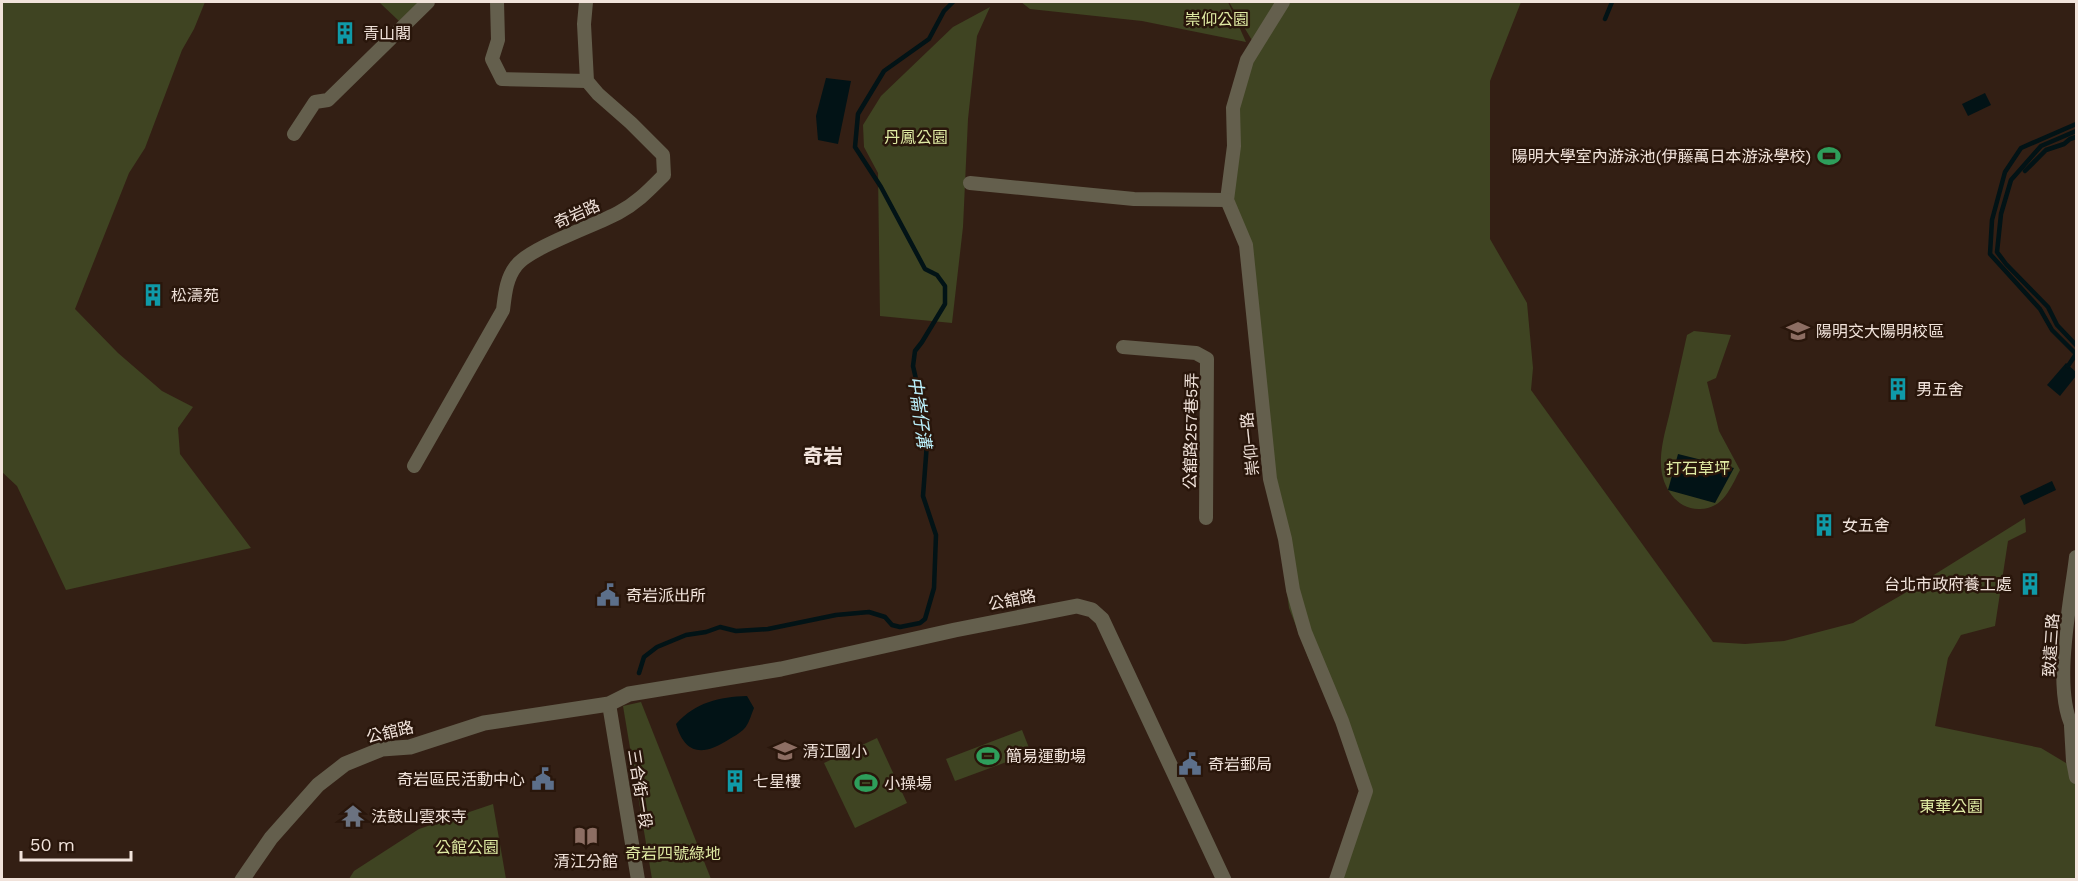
<svg xmlns="http://www.w3.org/2000/svg" width="2078" height="881" font-family="'Work Sans','Noto Sans TC',sans-serif">
  <rect width="100%" height="100%" fill="#331f14"/>
  <g fill="#3f4422">
    <polygon points="2,2 205,2 194,29 182,50 145,148 129,173 75,309 118,353 162,391 193,407 178,428 180,454 251,548 66,590 17,486 2,472"/>
    <polygon points="379,2 419,2 399,21"/>
    <polygon points="1021,2 1228,2 1246,42 1142,21 1030,9"/>
    <polygon points="1229,2 1521,2 1490,81 1490,239 1527,303 1533,368 1531,390 1713,642 1745,644 1784,641 1853,623 1905,593 2025,518 2026,532 2008,541 1995,626 1961,635 1948,658 1935,726 2041,748 2076,769 2076,879 1341,879 1362,797 1323,675 1310,662 1289,608 1259,372 1246,233 1227,201 1238,114 1256,47"/>
    <polygon points="990,7 977,36 968,119 963,227 952,323 880,316 878,173 864,147 863,125 881,96 953,27"/>
    <path d="M1694 331 1731 335 1716 378 1707 382 1719 431 1740 470C1731 487 1723 509 1700 509 1677 510 1662 487 1661 466 1660 449 1665 432 1669 416 1675 389 1681 362 1687 335Z"/>
    <polygon points="641,702 711,879 652,879 623,706"/>
    <polygon points="1022,730 1031,753 955,781 946,759"/>
    <polygon points="877,738 907,803 855,828 824,763"/>
    <polygon points="493,804 506,879 349,879 354,871 419,829"/>
  </g>
  <g fill="#021316">
    <polygon points="826,78 851,81 838,144 818,140 816,116"/>
    <polygon points="1985,93 1991,105 1968,116 1962,104"/>
    <polygon points="2066,363 2076,372 2076,376 2060,396 2047,385"/>
    <polygon points="1678,454 1734,468 1715,503 1668,490"/>
    <polygon points="2052,481 2056,490 2024,505 2020,496"/>
    <path d="M747 696 754 708C751 715 749 724 744 729 740 733 733 737 728 740 703 756 685 755 676 724 696 702 719 697 747 696Z"/>
  </g>
  <g fill="none" stroke-linecap="round" stroke-linejoin="round">
    <g stroke="#021316" stroke-width="4.5">
      <polyline points="1605,19 1612,2"/>
      <polyline points="2076,131 2041,146 2011,180 2001,214 1997,252 2006,264 2048,307 2057,325 2076,345"/>
      <polyline points="2025,171 2046,150 2064,144 2070,139 2076,137"/>
      <polyline points="2068,366 2076,354 2052,330 2040,309 1990,254 1992,220 2005,172 2021,148 2076,124"/>
      <polyline points="639,673 644,657 657,647 686,635 706,632 720,627 736,631 768,629 836,615 869,612 885,617 892,625 900,627 920,623 925,619 934,588 936,535 923,496 927,443 923,410 913,366 915,351 922,342 945,304 945,286 937,275 925,269 881,187 855,147 858,114 884,71 929,39 944,11 953,2"/>
    </g>
    <g stroke="#645f4d" stroke-width="14">
      <polyline points="497,2 498,40 492,59 502,79 587,81"/>
      <polyline points="1283,2 1247,60 1233,108 1234,146 1227,200 1246,245 1270,479 1285,539 1293,590 1305,632 1342,721 1366,791 1336,880"/>
      <polyline points="294,134 315,102 328,100 428,2"/>
      <polyline points="970,183 1134,199 1227,200"/>
      <polyline points="1123,347 1196,353 1207,359 1206,518"/>
      <path d="M414 466 503 310C505 294 506 279 516 266 529 248 596 225 618 213 637 203 649 190 664 175L663 155 631 123 598 94 587 81 584 24 586 2"/>
      <path d="M2076 557C2071 601 2050 696 2076 733"/>
      <polyline points="609,704 638,880"/>
      <polyline points="2071,726 2073,761 2076,777"/>
    </g>
    <polyline stroke="#645f4d" stroke-width="15" points="242,880 271,838 318,785 345,764 382,749 410,747 484,723 609,704 629,694 781,669 955,630 1077,606 1092,610 1102,619 1224,880"/>
  </g>
  <defs>
    <g id="building-bare" transform="scale(1.8)"><path d="M-4-6H4V6H1V3H-1V6H-4ZM-2.5-4.3h1.7v1.8h-1.7ZM.8-4.3h1.7v1.8H.8ZM-2.5-1h1.7V.8h-1.7ZM.8-1h1.7V.8H.8Z" fill="#0f9aa8" stroke="#29160b" stroke-width="2.5" paint-order="stroke"/></g>
    <g id="stadium-bare" transform="scale(1.8)"><path d="M0-5a6.5 5 0 1 0 0 10a6.5 5 0 1 0 0-10ZM-3.5-1.8h7v3.6h-7Z" fill="#2e9e5b" stroke="#29160b" stroke-width="2.5" paint-order="stroke"/></g>
    <g id="university-bare" transform="scale(1.8)"><path d="M0-5L7-2L0 1L-7-2ZM-4 1L0 2.5L4 1V4Q0 6-4 4Z" fill="#8d6e63" stroke="#29160b" stroke-width="2.5" paint-order="stroke"/></g>
    <g id="civic-bare" transform="scale(1.8)"><path d="M-.6-6.5H3V-4.5H.6V-3L4-1V1h2V6H-6V1h2V-1L-.6-3ZM-1.2 2.5V6h2.4V2.5Z" fill="#5c6f8a" stroke="#29160b" stroke-width="2.5" paint-order="stroke"/></g>
    <g id="school-bare" transform="scale(1.8)"><path d="M0-5L7-2L0 1L-7-2ZM-4 1L0 2.5L4 1V4Q0 6-4 4Z" fill="#8d6e63" stroke="#29160b" stroke-width="2.5" paint-order="stroke"/></g>
    <g id="temple-bare" transform="scale(1.8)"><path d="M0-6L5-2H3V0L6.5 2.5H4V6H1.5V3h-3V6H-4V2.5H-6.5L-3 0V-2H-5Z" fill="#6b7280" stroke="#29160b" stroke-width="2.5" paint-order="stroke"/></g>
    <g id="library-bare" transform="scale(1.8)"><path d="M-6-4Q-3-5.5-.7-3.5V5Q-3 3-6 4ZM6-4Q3-5.5 .7-3.5V5Q3 3 6 4Z" fill="#8d6e63" stroke="#29160b" stroke-width="2.5" paint-order="stroke"/></g>
  </defs>
  <g fill-rule="evenodd">
    <use href="#building-bare" x="345" y="33"/>
    <use href="#stadium-bare" x="1829" y="156"/>
    <use href="#building-bare" x="153" y="295"/>
    <use href="#university-bare" x="1798" y="331"/>
    <use href="#building-bare" x="1898" y="389"/>
    <use href="#building-bare" x="1824" y="525"/>
    <use href="#building-bare" x="2030" y="584"/>
    <use href="#civic-bare" x="608" y="595"/>
    <use href="#school-bare" x="785" y="751"/>
    <use href="#stadium-bare" x="988" y="756"/>
    <use href="#civic-bare" x="1190" y="764"/>
    <use href="#civic-bare" x="543" y="779"/>
    <use href="#building-bare" x="735" y="781"/>
    <use href="#stadium-bare" x="866" y="783"/>
    <use href="#temple-bare" x="353" y="816"/>
    <use href="#library-bare" x="586" y="836"/>
  </g>
  <g text-anchor="middle" dominant-baseline="central" stroke-width="5" stroke-linejoin="round" paint-order="stroke">
    <g font-size="16" fill="#dfeaa3" stroke="#29160b">
      <text x="1217" y="19">崇仰公園</text>
      <text x="916" y="137">丹鳳公園</text>
      <text x="1698" y="468">打石草坪</text>
      <text x="1951" y="806">東華公園</text>
      <text x="467" y="847">公館公園</text>
      <text x="673" y="853">奇岩四號綠地</text>
    </g>
    <g font-size="16" fill="#f1e3db" stroke="#29160b" text-anchor="start">
      <text x="363" y="33">青山閣</text>
      <text x="1811" y="156" text-anchor="end">陽明大學室內游泳池(伊藤萬日本游泳學校)</text>
      <text x="171" y="295">松濤苑</text>
      <text x="1816" y="331">陽明交大陽明校區</text>
      <text x="1916" y="389">男五舍</text>
      <text x="1842" y="525">女五舍</text>
      <text x="2012" y="584" text-anchor="end">台北市政府養工處</text>
      <text x="626" y="595">奇岩派出所</text>
      <text x="803" y="751">清江國小</text>
      <text x="1006" y="756">簡易運動場</text>
      <text x="1208" y="764">奇岩郵局</text>
      <text x="525" y="779" text-anchor="end">奇岩區民活動中心</text>
      <text x="753" y="781">七星樓</text>
      <text x="884" y="783">小操場</text>
      <text x="371" y="816">法鼓山雲來寺</text>
      <text x="586" y="861" text-anchor="middle">清江分館</text>
    </g>
    <g font-size="16" fill="#f1e3db" stroke="#29160b">
      <text transform="translate(577 214) rotate(-24)">奇岩路</text>
      <text transform="translate(1191 431) rotate(-89)">公舘路257巷5弄</text>
      <text transform="translate(1250 444) rotate(-96)">崇仰一路</text>
      <text transform="translate(1012 600) rotate(-11)">公舘路</text>
      <text transform="translate(2051 645) rotate(-86)">致遠三路</text>
      <text transform="translate(390 732) rotate(-13)">公舘路</text>
      <text transform="translate(640 789) rotate(81)">三合街一段</text>
    </g>
    <g font-size="18" font-style="italic" fill="#baeffa" stroke="#29160b">
      <text transform="translate(920 412) rotate(82)">中崙仔溝</text>
    </g>
    <g font-size="20" font-weight="bold" fill="#f1e3db" stroke="#29160b">
      <text x="823" y="456">奇岩</text>
    </g>
  </g>
  <rect width="2078" height="881" fill="none" stroke="#f1e3db" stroke-width="6"/>
  <path d="M21 851v9h110v-9" fill="none" stroke="#f1e3db" stroke-width="3"/>
  <text x="30" y="851" font-size="18" fill="#f1e3db" stroke="#29160b" stroke-width="4.5" paint-order="stroke">50 m</text>
</svg>
